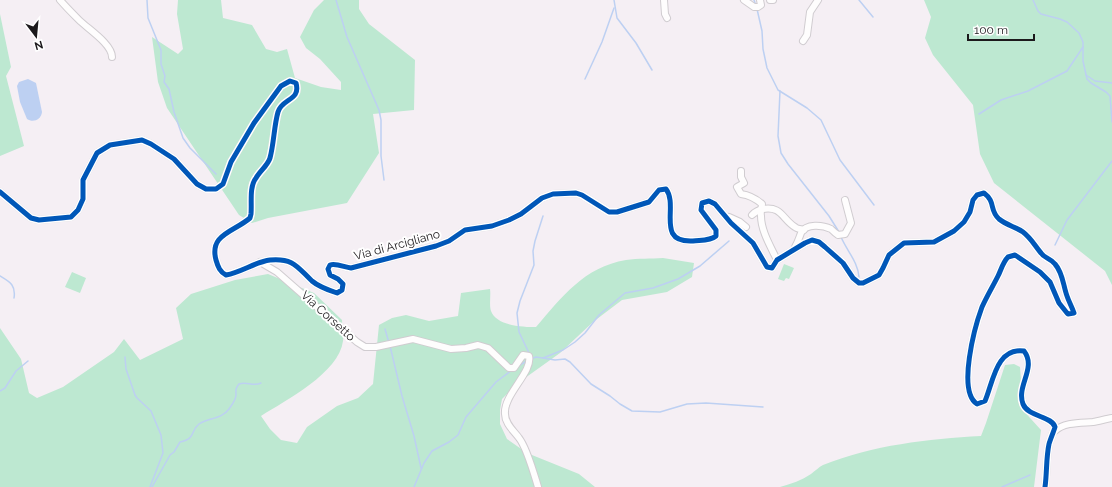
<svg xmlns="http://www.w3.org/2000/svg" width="1112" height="487" font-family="Raleway,sans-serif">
  <rect width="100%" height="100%" fill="#f5eff4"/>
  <g fill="#bde8d1">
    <polygon points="178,0 221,0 223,18 252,25 266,49 277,52 287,49 295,78 321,87 341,90 341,82 320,59 306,48 300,37 314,10 324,0 359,0 359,9 369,24 415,60 414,110 373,114 379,153 347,203 268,218 252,223 239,215 167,108 158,82 152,37 178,54 183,49 177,14"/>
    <polygon points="924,0 1112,0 1112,285 1105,271 994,183 980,154 973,105 933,55 925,38 931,17"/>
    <polygon points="0,14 11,67 6,76 24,146 0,156"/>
    <path d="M663 258 694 263 692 277 667 292 622 300 593 322 560 353 518 383 502 399 500 410V424L507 439 527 453 579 474 595 487H0V328L21 359 29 393 37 398 63 387 114 352 124 339 140 360 183 339 176 308 191 294 235 280 268 274 314 293 342 320C342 326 344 335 343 341 339 373 286 400 261 416L270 429 281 440 297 443 307 427 337 406 358 398 373 384 379 325 392 318 406 315 429 321 458 316 461 293 490 289C491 295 489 305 491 311 496 326 524 327 536 327 562 297 584 267 626 260 638 258 651 259 663 258Z"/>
    <polygon points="784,264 794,268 789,279 786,278 784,281 778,279"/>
    <polygon points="72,272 86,278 80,293 65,287"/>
    <path d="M1014 364 1020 367 1021 381 1019 401 1021 408 1041 430 1034 487H780C791 484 802 480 811 474 815 471 819 467 823 465 873 445 928 439 981 436L986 423 1005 365Z"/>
  </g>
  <path fill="#bdd0f2" d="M28 79 36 83 42 112C41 120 33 123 27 119L20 102 17 86 19 82Z"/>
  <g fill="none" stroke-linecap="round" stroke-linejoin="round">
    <g stroke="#bdd0f2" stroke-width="1.5">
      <polyline points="147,0 148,18 161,50 161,64 165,76 164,82 169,89 174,112 183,138 190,148 216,174"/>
      <polyline points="336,0 347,37 379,110 381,120 381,156 384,180"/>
      <polyline points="614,0 617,18 636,43 652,70"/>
      <polyline points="754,0 756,6"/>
      <polyline points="859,0 873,17"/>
      <polyline points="1033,0 1038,11 1041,14 1060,19 1067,22 1079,33 1083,42 1083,61 1087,79 1091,83 1106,92 1110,96 1112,122"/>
      <polyline points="757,9 762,31 763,49 767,68 778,90 807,108 821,120 840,160 874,205"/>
      <polyline points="1086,75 1095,81 1112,83"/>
      <polyline points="585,79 602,42 614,8"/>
      <polyline points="780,91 778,136 781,153 788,164 829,216 839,232"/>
      <polyline points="979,114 1001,100 1028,91 1067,71 1083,47"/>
      <path d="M841 237C847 251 858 262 859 277"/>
      <polyline points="1055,245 1067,220 1112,161"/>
      <path d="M0 276C10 282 16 285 14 298"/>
      <polyline points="385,329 389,343"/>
      <polyline points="390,346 402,396 414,436 421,468"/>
      <polyline points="529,353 519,332 517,313 520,301 534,265 533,251 535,241 543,216"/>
      <polyline points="125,357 126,369 135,395 137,398 151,411 161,435 163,453 150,487"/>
      <polyline points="543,358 555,360 565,359 570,362 591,384 610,396 620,404 632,411 660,412 687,404 706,403 763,407"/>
      <polyline points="531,359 536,357 543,358 563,350 575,342 585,333 599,315 625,293 653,288 678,279 700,266 729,241"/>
      <polyline points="518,366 527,361"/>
      <polyline points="0,391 5,388 16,371 28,361"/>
      <path d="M152 487 170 455 174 452 180 442C197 438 189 432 199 424 208 418 222 419 229 409 231 406 236 400 236 395 236 390 235 389 239 384 247 381 253 387 261 383"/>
      <polyline points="414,487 424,463 432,451 449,442 458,435 466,417 496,382 512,370"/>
      <polyline points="1002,487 1030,475"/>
    </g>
    <g stroke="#d0ccd0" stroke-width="8">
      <g id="minor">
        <path d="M60 0C66 7 73 14 79 20 88 29 112 44 112 57"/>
        <polyline points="664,0 665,14 667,18"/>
        <polyline points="744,0 754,7 758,7 761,5 760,0"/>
        <polyline points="770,0 773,0"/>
        <polyline points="803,41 807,35 810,12 818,0"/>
        <path d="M741 171V177L744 183 737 187 741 194C749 195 755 198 762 204 762 208 760 212 761 216 761 231 771 247 777 260"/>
        <path d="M0 192 31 218 39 220 71 217 78 210 83 199V180L97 153 110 145 142 140 151 144 174 159 197 184 206 189H216L223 184 231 162 254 123 281 86 290 81 296 83C301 101 282 98 278 112 274 126 274 143 270 158 268 165 260 171 256 178 249 187 252 203 251 214L250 218C234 232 209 234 216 260 218 267 220 272 226 275 242 272 255 262 270 260 294 258 297 267 312 281 319 287 328 290 337 293L342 290 343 284 338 279 330 275 328 269 330 265C336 263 344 267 351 268L436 246 449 241 465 230 492 226 509 220 521 214 542 198 553 194 576 193 582 195 609 212H617L649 202 659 190 666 189C679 206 655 243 693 241 701 240 710 241 716 236V230L701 210 702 203 709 201 715 204 731 223 753 243 767 267 772 268 777 260 805 243 812 240 819 242 825 247 843 263 853 278 859 283H863L879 275 883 268 889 255 904 243 934 242 954 231 964 222 970 212 973 200 977 195 984 193C996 202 989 210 999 219 1006 225 1016 227 1023 232 1031 238 1035 246 1041 253 1044 258 1050 258 1055 264 1063 273 1063 285 1067 296 1069 302 1072 307 1074 313L1068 314 1067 313 1059 303 1050 282 1040 272 1015 255 1008 257C1003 262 1001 270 998 276 993 286 987 296 982 307 975 326 957 391 977 404L985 401C993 383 996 347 1024 351 1037 368 1016 386 1023 404 1028 417 1052 416 1055 427 1055 428 1050 440 1049 444 1046 458 1047 473 1045 487"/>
        <path d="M752 215C756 211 758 210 763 209 782 206 782 219 795 227 797 229 801 229 804 230"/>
        <polyline points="729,217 740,222 746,227"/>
        <path d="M795 247C798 242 799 238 801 233 806 223 823 225 831 229 833 231 835 233 838 235L845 234 851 223 845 200"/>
        <path d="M260 262 277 272 357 342 365 347H376L413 339 451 349 466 348 478 345 488 348 509 368H514L523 355 529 356C533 372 503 395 505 414 505 424 514 431 519 438 527 448 534 474 538 487"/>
        <path d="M1055 431C1064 422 1081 423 1093 422 1099 421 1106 419 1112 418"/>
      </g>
    </g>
    <use href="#minor" stroke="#fefdfd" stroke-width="6"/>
    <g stroke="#fff" stroke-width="8">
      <path id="cycleway" d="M0 192 31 218 39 220 71 217 78 210 83 199V180L97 153 110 145 142 140 151 144 174 159 197 184 206 189H216L223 184 231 162 254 123 281 86 290 81 296 83C301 101 282 98 278 112 274 126 274 143 270 158 268 165 260 171 256 178 249 187 252 203 251 214L250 218C234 232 209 234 216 260 218 267 220 272 226 275 242 272 255 262 270 260 294 258 297 267 312 281 319 287 328 290 337 293L342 290 343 284 338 279 330 275 328 269 330 265C336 263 344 267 351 268L436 246 449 241 465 230 492 226 509 220 521 214 542 198 553 194 576 193 582 195 609 212H617L649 202 659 190 666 189C679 206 655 243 693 241 701 240 710 241 716 236V230L701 210 702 203 709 201 715 204 731 223 753 243 767 267 772 268 777 260 805 243 812 240 819 242 825 247 843 263 853 278 859 283H863L879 275 883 268 889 255 904 243 934 242 954 231 964 222 970 212 973 200 977 195 984 193C996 202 989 210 999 219 1006 225 1016 227 1023 232 1031 238 1035 246 1041 253 1044 258 1050 258 1055 264 1063 273 1063 285 1067 296 1069 302 1072 307 1074 313L1068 314 1067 313 1059 303 1050 282 1040 272 1015 255 1008 257C1003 262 1001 270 998 276 993 286 987 296 982 307 975 326 957 391 977 404L985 401C993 383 996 347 1024 351 1037 368 1016 386 1023 404 1028 417 1052 416 1055 427 1055 428 1050 440 1049 444 1046 458 1047 473 1045 487"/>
    </g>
    <use href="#cycleway" stroke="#0057b8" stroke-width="5"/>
  </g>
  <g text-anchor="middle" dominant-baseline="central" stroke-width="4" stroke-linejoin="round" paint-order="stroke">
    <g font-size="12" fill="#1c191c" stroke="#fff">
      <text transform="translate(397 245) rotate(-15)">Via di Arcigliano</text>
      <text transform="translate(328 316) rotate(42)">Via Corsetto</text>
    </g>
  </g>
  <g transform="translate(36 36) rotate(164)" stroke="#ffffff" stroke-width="3" paint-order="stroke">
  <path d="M0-3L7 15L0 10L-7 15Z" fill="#1c191c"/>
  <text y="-6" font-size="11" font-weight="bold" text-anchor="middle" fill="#1c191c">N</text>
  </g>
  <path d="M968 34v6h66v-6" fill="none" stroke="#1c191c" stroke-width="2"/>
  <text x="974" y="34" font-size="12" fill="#1c191c" stroke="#ffffff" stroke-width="3" paint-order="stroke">100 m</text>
</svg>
